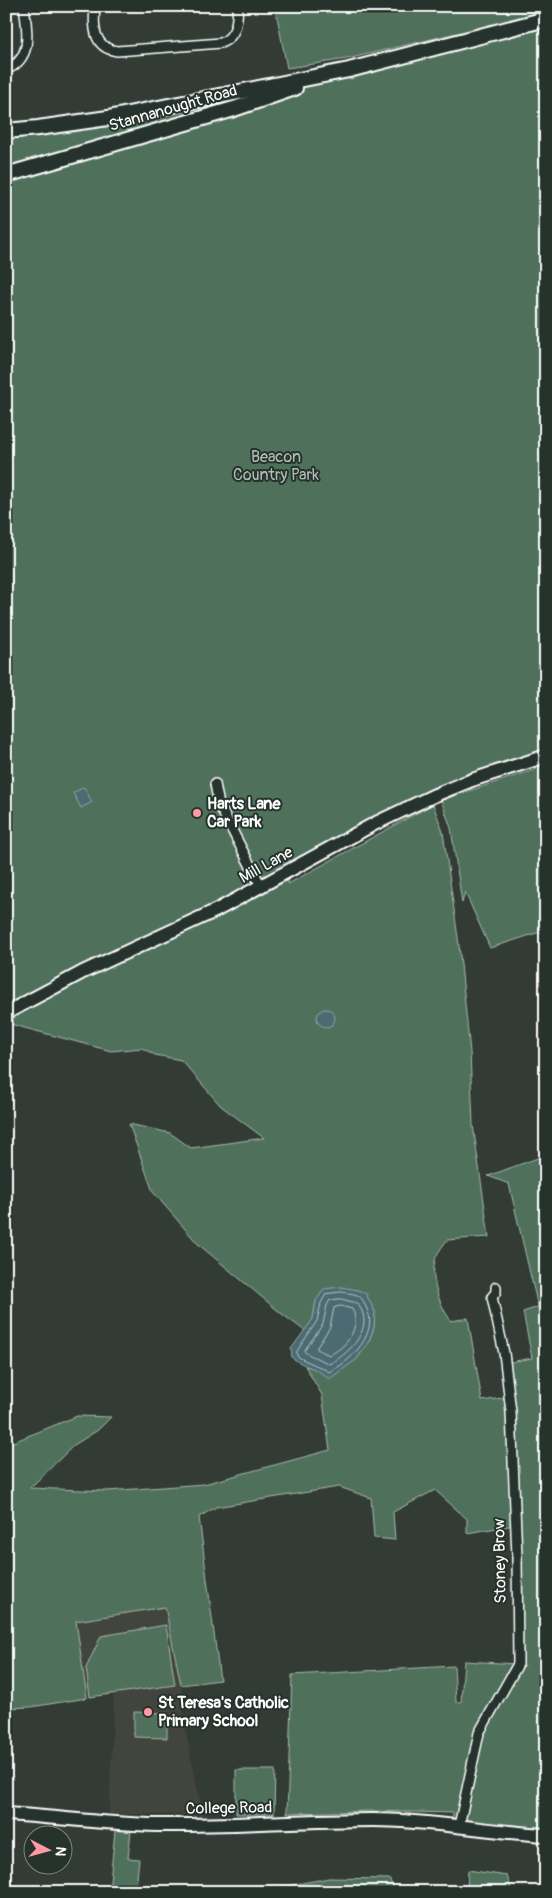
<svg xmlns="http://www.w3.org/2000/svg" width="552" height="1898" font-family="Pangolin,sans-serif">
  <rect width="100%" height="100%" fill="#333b35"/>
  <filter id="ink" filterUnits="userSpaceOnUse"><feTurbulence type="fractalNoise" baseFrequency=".02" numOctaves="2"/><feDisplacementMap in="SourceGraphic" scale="10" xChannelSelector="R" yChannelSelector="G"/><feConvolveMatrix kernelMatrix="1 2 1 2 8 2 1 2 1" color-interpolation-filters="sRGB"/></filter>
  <g filter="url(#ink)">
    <polygon fill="#42443e" points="165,1607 181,1685 185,1727 203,1815 109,1814 114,1694 87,1698 75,1621"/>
    <g fill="#50715c" stroke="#a8b8ae">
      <polygon points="275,6 546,6 546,12 347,59 287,68"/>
      <polygon points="546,19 546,757 435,795 6,1013 6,175 349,70"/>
      <polygon points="270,91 6,172 6,137"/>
      <polygon points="546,766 546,932 537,933 490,948 465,892 462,903 451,828 441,800"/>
      <path d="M433 804 443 832 459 945 470 1052 473 1125 489 1237 447 1240C443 1246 436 1254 435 1261 430 1280 440 1306 451 1321L468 1318 482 1401 509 1397 505 1363 532 1358 523 1312 538 1307 509 1184 488 1176 546 1155V1835L452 1825 453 1813 370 1811 287 1813 292 1675 454 1666 456 1702H461L464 1661 518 1664 515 1525 467 1533V1519L435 1490 393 1512 395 1540 374 1538 371 1498 339 1487 216 1507 199 1517 220 1680 181 1685 165 1607 76 1621 87 1698 31 1707 6 1708V1445L77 1416 111 1417 98 1430 74 1445 30 1488 107 1491 204 1484 330 1450 322 1395 305 1366 314 1368 324 1374 357 1359 369 1341 374 1327 375 1312 366 1295 316 1301 313 1319 305 1331 282 1314 198 1244 153 1192 129 1124 170 1133 191 1148 264 1138 221 1106 181 1060 155 1055 142 1048 111 1051 6 1023V1022L86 977 286 878 288 884Z"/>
      <polygon points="166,1625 175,1685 90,1697 86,1668 101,1636"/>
      <polygon points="134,1712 167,1713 167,1738 134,1737"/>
      <polygon points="236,1770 275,1770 274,1814 236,1814"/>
      <polygon points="115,1830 131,1831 128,1858 139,1859 136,1889 145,1892 109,1892"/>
      <polygon points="468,1870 507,1876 511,1888 516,1892 467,1892"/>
      <polygon points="329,1878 389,1879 396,1892 254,1892"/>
    </g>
    <g fill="#4b6b72" stroke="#93a6aa">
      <polygon points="84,787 92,802 81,808 73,793"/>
      <circle cx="326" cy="1018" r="9"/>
      <path d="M341 1287 358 1290 366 1294 375 1312 374 1327 369 1341 357 1359 329 1379C318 1368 305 1367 292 1358L291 1349 313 1319 316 1301 324 1289Z"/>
    </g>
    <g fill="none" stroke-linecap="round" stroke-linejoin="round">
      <g stroke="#b7c4c7" stroke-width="1">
        <path d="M341 1292C346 1293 352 1293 357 1295 362 1297 364 1302 366 1307 380 1332 351 1362 329 1372 319 1365 307 1363 297 1356V1351L317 1321 321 1303 326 1294Z"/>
        <path d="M341 1299 357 1303C359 1306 362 1310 363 1314 369 1334 346 1356 329 1364 323 1360 307 1355 304 1351L323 1324 327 1305 330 1300Z"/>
        <path d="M341 1306 352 1309C362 1327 346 1348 329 1355L317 1349V1347L330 1327 334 1308Z"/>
      </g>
      <g stroke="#fff" stroke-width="12">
        <g id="street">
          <path d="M95 6C93 26 93 48 117 51L221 43C237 36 237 22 238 6"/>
          <path d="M6 70C34 58 27 30 24 6"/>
          <polyline points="215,784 219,805 261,886"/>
          <polyline points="459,1826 479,1733 518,1664 517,1556 511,1412 504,1353 492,1297 496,1292 496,1287"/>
        </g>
      </g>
      <g stroke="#fff" stroke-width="16">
        <g id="secondary">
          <polyline points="6,1013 83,972 217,910 374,824 435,795 472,780 546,756"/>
          <path d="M6 1814C56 1817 107 1824 157 1825 229 1826 301 1820 373 1820 431 1820 488 1832 546 1835"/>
        </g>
      </g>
      <g stroke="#fff" stroke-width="18">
        <g id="primary">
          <polyline points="6,131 38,128 108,118 349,70 546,19"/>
          <polyline points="6,175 234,109 295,88"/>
        </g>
      </g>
      <use href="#street" stroke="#26332d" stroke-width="9"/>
      <use href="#secondary" stroke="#26332d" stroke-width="12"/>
      <use href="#primary" stroke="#26332d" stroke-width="14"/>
    </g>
  </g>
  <g fill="#ff9aa2" stroke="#26332d" stroke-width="2">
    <circle cx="197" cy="813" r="5"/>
    <circle cx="148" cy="1712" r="5"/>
  </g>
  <g text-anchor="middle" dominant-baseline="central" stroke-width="4" stroke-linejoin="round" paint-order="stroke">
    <g font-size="16" fill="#fff" stroke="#26332d">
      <text transform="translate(173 108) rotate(-16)">Stannanought Road</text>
      <text transform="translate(266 865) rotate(-29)">Mill Lane</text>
      <text transform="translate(500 1561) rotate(-91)">Stoney Brow</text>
      <text transform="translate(229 1808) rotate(-1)">College Road</text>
    </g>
    <g font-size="16" fill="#b0bfb6" stroke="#26332d">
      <text x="276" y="457">Beacon<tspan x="276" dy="18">Country Park</tspan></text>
    </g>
    <g font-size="16" font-weight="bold" fill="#fff" stroke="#26332d" text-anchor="start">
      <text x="207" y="804">Harts Lane<tspan x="207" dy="18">Car Park</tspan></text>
      <text x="158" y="1703">St Teresa's Catholic<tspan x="158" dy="18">Primary School</tspan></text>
    </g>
  </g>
  <rect width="552" height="1898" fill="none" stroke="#26332d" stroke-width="25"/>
  <rect x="12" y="12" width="527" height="1873" fill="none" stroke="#fff" stroke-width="2" filter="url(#ink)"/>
  <g transform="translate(48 1850) rotate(96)"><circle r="24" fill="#26332d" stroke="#7d8581"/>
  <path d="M0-4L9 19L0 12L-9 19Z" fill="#ff9aa2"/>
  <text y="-8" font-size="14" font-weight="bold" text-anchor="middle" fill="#ffffff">N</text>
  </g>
</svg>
